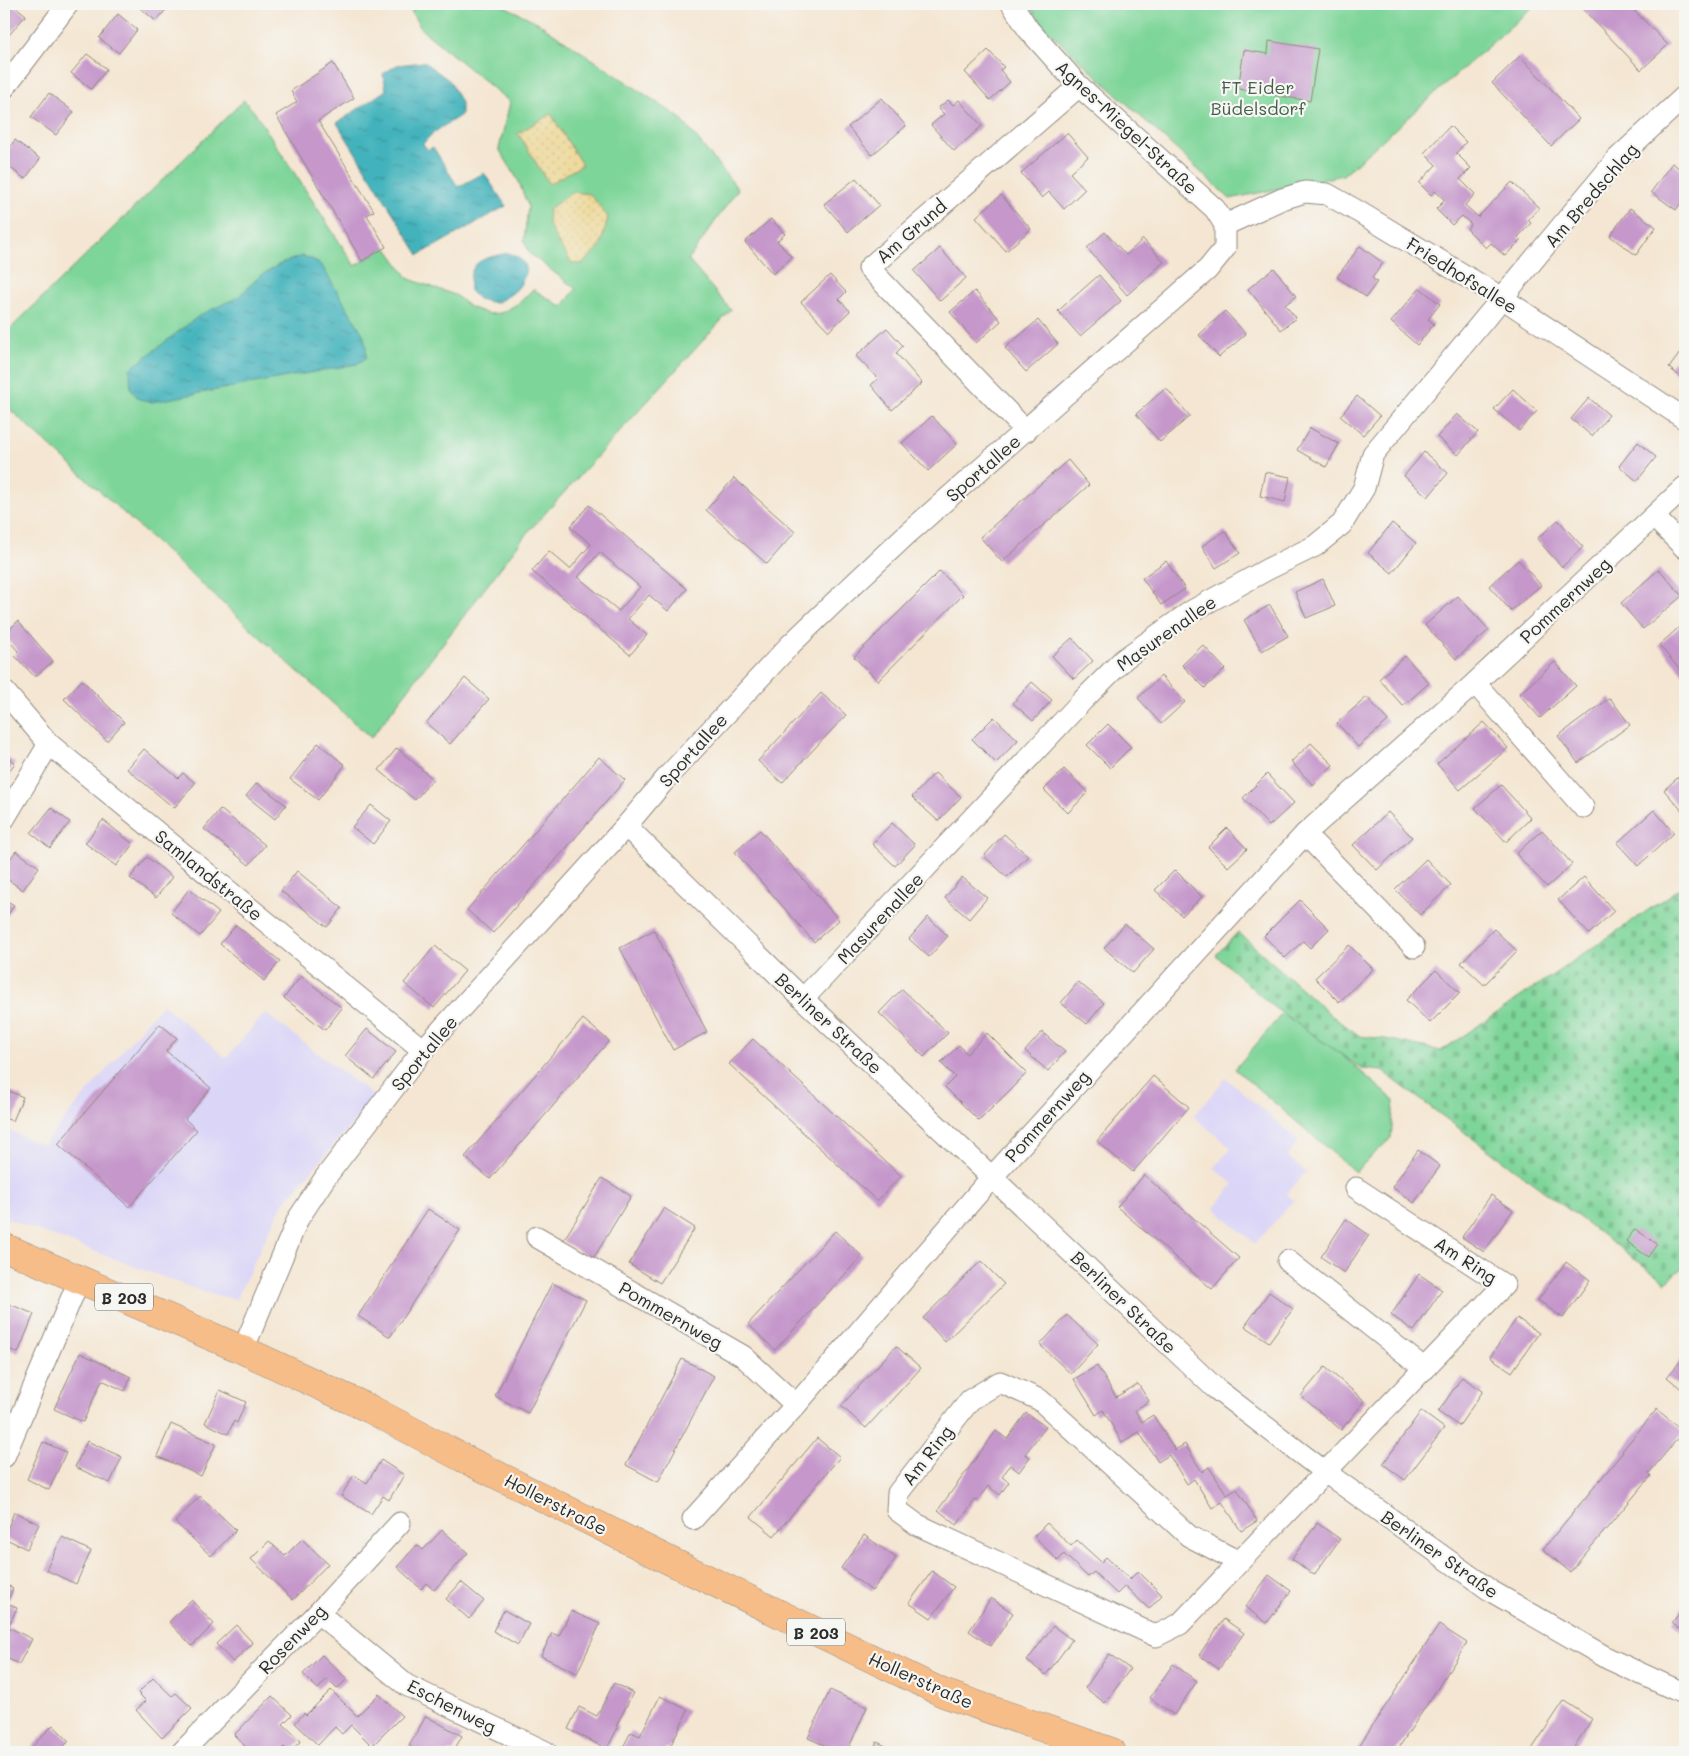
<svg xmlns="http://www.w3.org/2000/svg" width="1689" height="1756" font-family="Mali,sans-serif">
  <defs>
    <pattern id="sand-dots" width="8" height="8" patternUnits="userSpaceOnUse" patternTransform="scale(1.25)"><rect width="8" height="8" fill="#eeda9e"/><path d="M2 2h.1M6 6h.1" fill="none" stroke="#cb8" stroke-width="1.8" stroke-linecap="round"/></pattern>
    <pattern id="cemetery-stones" width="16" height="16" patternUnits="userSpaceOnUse" patternTransform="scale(1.25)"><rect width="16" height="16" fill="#7ed599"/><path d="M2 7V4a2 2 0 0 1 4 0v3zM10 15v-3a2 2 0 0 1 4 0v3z" fill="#6db784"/></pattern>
    <pattern id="water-ripples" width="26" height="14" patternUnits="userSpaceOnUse" patternTransform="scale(1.25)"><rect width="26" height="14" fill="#43b3bc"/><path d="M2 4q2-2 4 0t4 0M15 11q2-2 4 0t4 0" fill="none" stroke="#389299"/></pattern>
  </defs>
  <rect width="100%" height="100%" fill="#f6f6f2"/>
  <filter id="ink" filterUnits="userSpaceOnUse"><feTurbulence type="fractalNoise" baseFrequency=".02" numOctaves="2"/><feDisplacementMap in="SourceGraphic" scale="10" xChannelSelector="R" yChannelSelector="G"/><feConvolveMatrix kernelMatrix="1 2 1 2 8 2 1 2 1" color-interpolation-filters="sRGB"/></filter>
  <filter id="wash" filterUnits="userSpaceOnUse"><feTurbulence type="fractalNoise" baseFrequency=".0096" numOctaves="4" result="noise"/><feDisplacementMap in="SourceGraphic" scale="20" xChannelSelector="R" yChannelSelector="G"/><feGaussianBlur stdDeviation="1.12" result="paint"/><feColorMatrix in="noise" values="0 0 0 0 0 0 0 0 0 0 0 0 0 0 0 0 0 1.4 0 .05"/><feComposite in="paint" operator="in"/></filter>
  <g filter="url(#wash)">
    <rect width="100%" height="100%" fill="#f4e6d2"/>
    <g fill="#dbd6f7">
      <polygon points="162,1004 226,1058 265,1013 375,1097 282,1205 236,1299 206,1293 4,1218 4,1128 43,1145"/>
      <polygon points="1226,1078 1299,1141 1287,1156 1306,1172 1287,1194 1294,1200 1255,1244 1214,1208 1234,1184 1214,1168 1231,1148 1193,1116"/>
    </g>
    <g fill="#7ed599" stroke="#548062">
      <polygon points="425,4 500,4 537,22 680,118 738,189 688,260 731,310 527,533 371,738 4,404 4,335 244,100 256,114 355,266 386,247 409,279 455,295 470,307 488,314 501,313 519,303 533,289 562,307 576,289 530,254 524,241 528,206 518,180 499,149 510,102 421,29 411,11"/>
      <polygon points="1028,4 1536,4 1343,175 1230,199 1046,29"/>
      <polygon points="1287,1008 1394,1100 1391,1138 1355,1172 1235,1069"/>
    </g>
    <g fill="url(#sand-dots)" stroke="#8c8264">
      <polygon points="551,114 582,165 549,184 518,133"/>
      <polygon points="572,192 590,194 608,217 600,247 582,264 572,263 557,241 548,223 549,209"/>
    </g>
    <polygon fill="url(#cemetery-stones)" stroke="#548062" points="1685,885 1685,1268 1684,1267 1666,1282 1382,1071 1362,1069 1272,1006 1216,955 1238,932 1332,1016 1360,1036 1392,1040 1441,1051"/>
    <g fill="url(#water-ripples)" stroke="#376f74">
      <path d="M424 62 450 81 461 103V115C447 125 433 130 423 144L428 150 433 147 458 187 484 173 506 206 419 255 337 123 386 90 383 74 397 65Z"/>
      <path d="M508 253 518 257 526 266C524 287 514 294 495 303L478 299 470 291C468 260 481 259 508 253Z"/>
      <polygon points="302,256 312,259 322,266 363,334 366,346 366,358 357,364 152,402 139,399 131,390 130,369 200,315 238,297 260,276 282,263"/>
    </g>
    <g id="blocks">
      <g fill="#c597cb" fill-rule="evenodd">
        <polygon points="4,4 12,4 26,15 4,41"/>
        <polygon points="135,4 171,4 156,21"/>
        <polygon points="1581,4 1628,4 1668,45 1641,70 1579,5"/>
        <polygon points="118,14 137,30 119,53 99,38"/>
        <polygon points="1269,41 1318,49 1310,101 1238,89 1244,50 1268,54"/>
        <polygon points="988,50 1004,67 1000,70 1010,82 990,100 965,72"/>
        <polygon points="87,54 107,69 91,89 71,73"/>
        <polygon points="1520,56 1579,119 1551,146 1492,83"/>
        <polygon points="333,63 354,98 318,121 374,211 367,215 386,247 362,261 276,115 297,102 291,91"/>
        <polygon points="49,93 74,112 56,135 31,117"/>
        <polygon points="882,98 906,126 872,155 848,127"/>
        <polygon points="948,100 953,105 959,100 982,126 954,151 931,125 944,114 938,108"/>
        <polygon points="1450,126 1466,142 1456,153 1471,168 1460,179 1475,194 1465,205 1478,217 1512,182 1539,208 1528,220 1531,223 1518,237 1521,240 1505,256 1491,243 1486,248 1467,229 1471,224 1462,216 1452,225 1436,209 1445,200 1435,191 1431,195 1419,183 1436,165 1424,153"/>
        <polygon points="1067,133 1088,157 1070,173 1085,189 1064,209 1049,192 1042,198 1021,173"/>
        <polygon points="15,140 40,159 25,179 4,163 4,156"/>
        <polygon points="1672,163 1685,172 1685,197 1676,210 1651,192"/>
        <polygon points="856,178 879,205 848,232 824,204"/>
        <polygon points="1001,195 1031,229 1006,251 976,217"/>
        <polygon points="1630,208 1656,227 1636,255 1610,236"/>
        <polygon points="771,219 785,234 777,241 792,257 773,274 745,242"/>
        <polygon points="1105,232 1126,255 1143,239 1164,262 1127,295 1087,248"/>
        <polygon points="1360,246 1383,263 1372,278 1377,282 1366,297 1337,277"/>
        <polygon points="940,248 966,278 940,301 914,271"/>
        <polygon points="1274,268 1296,296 1285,305 1296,318 1281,330 1248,289"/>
        <polygon points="830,275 846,292 839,299 850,311 829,331 801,302"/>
        <polygon points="1099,275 1121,301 1080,336 1058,311"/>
        <polygon points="1420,288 1440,304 1428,319 1434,324 1417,345 1391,322"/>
        <polygon points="975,291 1001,321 976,343 950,312"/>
        <polygon points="1225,311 1246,334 1219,357 1199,335"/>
        <polygon points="1038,320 1058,344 1026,372 1005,348"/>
        <polygon points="887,328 903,346 896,353 922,383 892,410 871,385 878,379 856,356"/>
        <polygon points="1685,346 1685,380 1669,368"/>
        <polygon points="1166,388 1190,416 1160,442 1136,414"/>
        <polygon points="1513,389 1537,411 1519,431 1494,409"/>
        <polygon points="1357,396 1380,416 1363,435 1340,416"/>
        <polygon points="1589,398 1609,415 1592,436 1571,419"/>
        <polygon points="1457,414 1478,432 1458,455 1437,437"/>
        <polygon points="932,416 957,444 928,471 902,443"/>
        <polygon points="1310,428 1339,444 1326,467 1297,450"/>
        <polygon points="1638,442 1656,457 1637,481 1619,466"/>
        <polygon points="1424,452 1448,473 1428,497 1404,476"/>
        <polygon points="1068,460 1089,485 1002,562 980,537"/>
        <polygon points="1265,472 1290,477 1285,502 1260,496"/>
        <polygon points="734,478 795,532 767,564 706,510"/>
        <path d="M589 505 687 589 668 611 649 595 628 619 647 635 630 655 532 571 549 551 570 569 591 544 570 527ZM600 552 640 587 619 611 578 577Z"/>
        <polygon points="1558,520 1583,547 1562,567 1537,539"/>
        <polygon points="1392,523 1416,543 1392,573 1368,553"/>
        <polygon points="1225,531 1240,553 1216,568 1202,546"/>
        <polygon points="1518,560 1541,585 1511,611 1489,586"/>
        <polygon points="1166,561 1185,589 1161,605 1142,578"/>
        <polygon points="1659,569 1682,596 1643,629 1621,603"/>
        <polygon points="940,571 963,595 878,681 854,657"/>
        <polygon points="1323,579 1335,606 1306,618 1295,592"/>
        <polygon points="1458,596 1489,630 1456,659 1425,625"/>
        <polygon points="1270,605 1288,636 1262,651 1244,620"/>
        <polygon points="18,621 53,661 35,677 14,655 18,651 4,635"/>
        <polygon points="1685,622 1685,676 1659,645"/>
        <polygon points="1072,638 1093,661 1074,679 1052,656"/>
        <polygon points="1203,645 1225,669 1205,688 1182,665"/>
        <polygon points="1405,656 1429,683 1403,706 1379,679"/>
        <polygon points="1555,662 1576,686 1540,718 1519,694"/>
        <polygon points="1161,676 1185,702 1161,724 1138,698"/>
        <polygon points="465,678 489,699 450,744 426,723"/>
        <polygon points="82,680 124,722 107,741 64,699"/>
        <polygon points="1032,682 1052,700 1033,721 1013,703"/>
        <polygon points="821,693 846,715 782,783 758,761"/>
        <polygon points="1367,697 1388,721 1358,747 1337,723"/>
        <polygon points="1610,698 1630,725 1578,763 1558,736"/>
        <polygon points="994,717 1018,740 996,763 972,739"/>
        <polygon points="1484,722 1508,748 1460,790 1437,764"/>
        <polygon points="1108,724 1131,747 1110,768 1087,745"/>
        <polygon points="318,743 345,765 318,800 290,779"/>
        <polygon points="1311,743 1333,765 1313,785 1291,762"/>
        <polygon points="397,748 433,779 415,800 379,770"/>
        <polygon points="144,749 178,778 183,773 195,783 174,808 127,769"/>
        <polygon points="4,755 15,763 4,778"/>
        <polygon points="599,757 625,780 493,933 467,910"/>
        <polygon points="1064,769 1088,792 1068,813 1044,790"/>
        <polygon points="1685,771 1685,814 1664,790"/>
        <polygon points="935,773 961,797 938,821 912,797"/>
        <polygon points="1267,774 1294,803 1269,826 1243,798"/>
        <polygon points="257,783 286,805 275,819 246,796"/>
        <polygon points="1501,785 1531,818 1506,842 1475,808"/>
        <polygon points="371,805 391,821 373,844 352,827"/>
        <polygon points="51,808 70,822 50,848 31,833"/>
        <polygon points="220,809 265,845 249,865 204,829"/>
        <polygon points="1654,810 1674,833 1638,866 1617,843"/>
        <polygon points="1388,812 1412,837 1377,870 1353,845"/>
        <polygon points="103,820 133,844 116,866 85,843"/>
        <polygon points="892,823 915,845 895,866 872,844"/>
        <polygon points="1227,828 1247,849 1228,867 1208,847"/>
        <polygon points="760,830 839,920 814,942 735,852"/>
        <polygon points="1542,830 1572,864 1547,887 1516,854"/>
        <polygon points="1004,834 1028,856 1007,877 984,856"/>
        <polygon points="16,851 39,867 23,890 4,877 4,867"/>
        <polygon points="147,857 172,877 156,898 130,878"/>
        <polygon points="1426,859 1451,885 1420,915 1395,889"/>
        <polygon points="1175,870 1202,897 1182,916 1155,890"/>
        <polygon points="297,871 342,908 327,927 281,891"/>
        <polygon points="962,877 987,898 969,919 945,898"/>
        <polygon points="1584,877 1614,911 1589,934 1558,900"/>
        <polygon points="189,889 219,913 200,936 171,913"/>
        <polygon points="4,899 14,905 4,921"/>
        <polygon points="1300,900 1329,929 1310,948 1303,941 1285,958 1264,936"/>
        <polygon points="928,917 948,936 929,957 909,939"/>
        <polygon points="1125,924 1154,949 1133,973 1104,948"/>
        <polygon points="236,925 280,961 264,981 220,944"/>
        <polygon points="1494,929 1517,951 1484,985 1461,963"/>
        <polygon points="654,930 707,1032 673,1050 620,948"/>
        <polygon points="1349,945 1373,969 1339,1002 1315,978"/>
        <polygon points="435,946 465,971 434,1008 404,983"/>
        <polygon points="1436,970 1460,993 1430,1023 1406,1000"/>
        <polygon points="301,976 342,1008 325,1030 284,998"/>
        <polygon points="1078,982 1104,1003 1087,1024 1061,1003"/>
        <polygon points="902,989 948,1033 924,1057 879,1013"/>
        <polygon points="583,1019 609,1041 490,1179 465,1157"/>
        <polygon points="160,1024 177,1038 166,1051 211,1088 185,1119 197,1130 129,1207 58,1144"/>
        <polygon points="367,1029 396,1052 374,1079 345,1056"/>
        <polygon points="1042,1032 1065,1052 1048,1071 1025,1051"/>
        <polygon points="987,1033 1027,1073 979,1121 945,1087 955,1077 941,1063 959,1045 967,1054"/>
        <polygon points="753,1039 901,1176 877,1201 729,1064"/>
        <polygon points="1153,1076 1189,1107 1133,1172 1097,1141"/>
        <polygon points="4,1089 23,1097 13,1121 4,1118"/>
        <polygon points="1418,1150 1440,1166 1414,1203 1392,1187"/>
        <polygon points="1144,1175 1239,1258 1212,1289 1117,1207"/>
        <polygon points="602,1178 631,1196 593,1259 563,1241"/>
        <polygon points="1491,1195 1513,1210 1484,1252 1462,1237"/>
        <polygon points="664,1208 695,1228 660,1283 629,1264"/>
        <polygon points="428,1209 460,1230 390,1337 358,1316"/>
        <polygon points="1346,1219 1369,1235 1344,1273 1321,1257"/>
        <polygon points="1635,1229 1657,1244 1648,1257 1626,1241"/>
        <polygon points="835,1231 862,1256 775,1350 748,1324"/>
        <polygon points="981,1261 1004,1284 945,1342 923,1318"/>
        <polygon points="1566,1262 1590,1280 1563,1318 1538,1300"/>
        <polygon points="1419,1274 1442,1290 1414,1331 1391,1315"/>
        <polygon points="552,1283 586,1300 528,1413 495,1396"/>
        <polygon points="1269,1292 1293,1309 1269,1342 1245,1326"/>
        <polygon points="4,1302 34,1314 18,1353 4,1347"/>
        <polygon points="1067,1315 1098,1344 1071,1374 1040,1345"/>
        <polygon points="1517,1318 1539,1333 1512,1372 1490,1357"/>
        <polygon points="896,1346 921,1368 866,1428 841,1406"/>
        <polygon points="80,1353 131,1377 125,1391 102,1380 83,1422 54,1409"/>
        <polygon points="1685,1356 1685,1392 1667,1377"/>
        <polygon points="682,1359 714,1376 658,1482 626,1465"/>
        <polygon points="1097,1366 1116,1397 1138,1384 1149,1401 1135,1410 1142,1422 1153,1415 1175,1450 1185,1444 1202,1472 1209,1467 1227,1495 1237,1489 1257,1521 1241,1531 1222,1502 1212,1508 1194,1479 1187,1484 1169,1455 1158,1462 1139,1432 1122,1442 1103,1410 1096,1415 1074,1379"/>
        <polygon points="1325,1367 1365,1401 1341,1430 1301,1396"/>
        <polygon points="1462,1377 1483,1391 1459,1426 1438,1412"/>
        <polygon points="220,1390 246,1402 237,1423 234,1421 228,1434 205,1423"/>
        <polygon points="1657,1409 1683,1432 1649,1473 1651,1476 1570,1572 1543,1549 1623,1452 1622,1451"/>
        <polygon points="1421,1411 1444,1428 1405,1480 1383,1464"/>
        <polygon points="1026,1413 1046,1427 1025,1454 1030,1457 1019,1472 1010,1465 1002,1477 1009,1482 1000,1495 988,1486 977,1501 975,1500 957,1525 938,1510 996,1431 1007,1439"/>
        <polygon points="171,1424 216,1444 201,1476 157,1456"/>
        <polygon points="817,1438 840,1457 774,1536 751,1517"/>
        <polygon points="87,1441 122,1457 110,1483 75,1467"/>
        <polygon points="43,1442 66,1452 49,1490 27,1479"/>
        <polygon points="381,1460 404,1475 389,1500 383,1496 371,1514 341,1496 354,1475 367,1483"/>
        <polygon points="200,1496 236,1530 211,1556 175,1522"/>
        <polygon points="14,1512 39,1524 27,1549 4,1538"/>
        <polygon points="1047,1523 1071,1546 1077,1540 1101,1562 1106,1557 1130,1579 1138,1571 1162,1595 1149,1609 1125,1586 1117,1594 1094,1572 1088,1577 1064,1554 1058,1561 1034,1536"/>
        <polygon points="1317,1523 1340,1539 1314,1575 1292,1559"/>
        <polygon points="442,1530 468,1553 434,1590 426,1583 421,1589 397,1567 417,1545 423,1550"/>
        <polygon points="864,1535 896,1558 872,1591 841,1568"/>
        <polygon points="62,1537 91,1551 76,1584 46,1570"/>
        <polygon points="302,1539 328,1564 293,1600 251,1559 269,1541 285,1556"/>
        <polygon points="932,1571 954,1587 931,1618 909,1603"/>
        <polygon points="1269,1575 1291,1591 1267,1623 1245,1607"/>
        <polygon points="461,1582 484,1601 469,1619 446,1599"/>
        <polygon points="4,1584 13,1588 7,1603 17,1608 8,1627 32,1639 19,1664 4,1657"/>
        <polygon points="991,1598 1013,1613 991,1646 969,1631"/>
        <polygon points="191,1600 214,1624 192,1646 169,1622"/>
        <polygon points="1685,1605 1685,1634 1672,1623"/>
        <polygon points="504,1610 529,1624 518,1645 493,1631"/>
        <polygon points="571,1611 600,1624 577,1673 541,1656 552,1633 559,1636"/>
        <polygon points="1224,1619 1244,1633 1219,1669 1199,1655"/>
        <polygon points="236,1625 253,1643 233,1662 216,1644"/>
        <polygon points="1439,1625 1467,1643 1396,1752 1355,1752"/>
        <polygon points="1053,1626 1072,1640 1046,1675 1027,1661"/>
        <polygon points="1109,1654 1130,1669 1105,1703 1085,1688"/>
        <polygon points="322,1655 347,1679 337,1689 327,1679 318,1689 303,1674"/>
        <polygon points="1173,1664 1197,1681 1174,1715 1150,1698"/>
        <polygon points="153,1678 172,1696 176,1693 192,1708 162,1738 136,1710 146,1701 138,1693"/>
        <polygon points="614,1683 633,1693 616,1726 618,1727 607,1749 568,1729 579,1707 597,1716"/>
        <polygon points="331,1690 357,1716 379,1694 402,1716 372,1746 351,1725 342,1734 335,1727 318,1745 295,1723 304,1713 306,1715"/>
        <polygon points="830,1690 867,1707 847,1752 840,1752 808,1738"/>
        <polygon points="272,1696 292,1715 283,1724 301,1741 289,1752 284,1747 279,1752 251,1752 234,1735"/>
        <polygon points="660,1696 688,1710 669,1749 666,1748 664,1752 628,1752 622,1749 631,1732 640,1736"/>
        <polygon points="1564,1701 1592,1719 1571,1752 1530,1752"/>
        <polygon points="426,1716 462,1736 453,1752 421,1752 409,1746"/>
        <polygon points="53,1725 69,1741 58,1752 27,1752"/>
        <polygon points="877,1742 899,1752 872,1752"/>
      </g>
    </g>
  </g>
  <g filter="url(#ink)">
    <use href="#blocks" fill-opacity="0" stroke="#90887e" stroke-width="1"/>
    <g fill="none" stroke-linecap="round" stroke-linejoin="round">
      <g stroke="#90887e" stroke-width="23">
        <g id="street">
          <polyline points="1012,4 1028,29 1079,86 1215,209 1225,225"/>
          <polyline points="4,88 68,4"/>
          <polyline points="1225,225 1282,199 1305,192 1327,194 1359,212 1502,298 1685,419"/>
          <polyline points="1026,431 869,268 1079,86"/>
          <polyline points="1654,517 1685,548"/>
          <polyline points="1475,683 1583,807"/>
          <polyline points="4,691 49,744 423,1050"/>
          <polyline points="4,819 49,744"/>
          <polyline points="626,826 803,999 1215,1388 1325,1472 1491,1591 1609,1659 1685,1694"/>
          <polyline points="1305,834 1414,947"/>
          <polyline points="803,999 1083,700 1124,659 1190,612 1268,569 1315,546 1342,524 1364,488 1373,454 1617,159 1685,96"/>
          <polyline points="537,1237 743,1356 796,1405"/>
          <polyline points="1288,1261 1425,1369"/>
          <polyline points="243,1350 298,1219 325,1178 423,1050 626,826 669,775 790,645 840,597 906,535 1208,269 1225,248 1225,225"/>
          <polyline points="4,1457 80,1278"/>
          <polyline points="693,1519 796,1405 992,1177 1305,834 1475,683 1685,487"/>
          <polyline points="1239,1562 1189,1536 1040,1400 1000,1382 970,1400 898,1493 897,1510 916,1524 1156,1636 1180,1624 1504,1285 1356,1188"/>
          <polyline points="318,1613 406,1685 546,1752"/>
          <polyline points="182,1752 318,1613 400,1523"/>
        </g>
      </g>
      <g stroke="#90887e" stroke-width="29">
        <polyline id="primary" points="4,1247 243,1350 370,1409 463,1458 662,1557 943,1693 1112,1752"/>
      </g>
      <use href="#street" stroke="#fff" stroke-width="21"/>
      <use href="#primary" stroke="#f7bd88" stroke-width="28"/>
    </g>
  </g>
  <g text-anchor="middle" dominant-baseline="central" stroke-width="4.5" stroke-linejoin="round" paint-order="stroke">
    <g fill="#f6f6f2" stroke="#686867" stroke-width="1">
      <rect x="95" y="1283.5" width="58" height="27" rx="4"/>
      <rect x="787" y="1618.5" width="58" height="27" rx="4"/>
    </g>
    <g font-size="16" font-weight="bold" fill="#2b2b2b">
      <text x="124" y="1297">B 203</text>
      <text x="816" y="1632">B 203</text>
    </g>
    <g font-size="18" fill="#445e4c" stroke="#f6f6f2">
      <text x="1258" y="87">FT Eider<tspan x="1258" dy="21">Büdelsdorf</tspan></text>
    </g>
    <g font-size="18" fill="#2b2b2b" stroke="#f6f6f2">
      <text transform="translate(1127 127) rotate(43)">Agnes-Miegel-Straße</text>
      <text transform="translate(1591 195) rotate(-49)">Am Bredschlag</text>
      <text transform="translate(911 231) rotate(-41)">Am Grund</text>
      <text transform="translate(1462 275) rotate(32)">Friedhofsallee</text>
      <text transform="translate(983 468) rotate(-41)">Sportallee</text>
      <text transform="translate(1565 600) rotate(-43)">Pommernweg</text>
      <text transform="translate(1166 633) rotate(-35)">Masurenallee</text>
      <text transform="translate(693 750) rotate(-48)">Sportallee</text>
      <text transform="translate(209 875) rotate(39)">Samlandstraße</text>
      <text transform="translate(880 918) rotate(-47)">Masurenallee</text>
      <text transform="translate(829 1023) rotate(43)">Berliner Straße</text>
      <text transform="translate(424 1053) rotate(-50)">Sportallee</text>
      <text transform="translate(1047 1116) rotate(-48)">Pommernweg</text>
      <text transform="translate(1466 1260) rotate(33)">Am Ring</text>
      <text transform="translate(1124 1302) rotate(44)">Berliner Straße</text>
      <text transform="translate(671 1315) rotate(30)">Pommernweg</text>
      <text transform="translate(927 1455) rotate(-52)">Am Ring</text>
      <text transform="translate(556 1504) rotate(27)">Hollerstraße</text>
      <text transform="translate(1440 1554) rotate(35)">Berliner Straße</text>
      <text transform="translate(292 1639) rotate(-46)">Rosenweg</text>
      <text transform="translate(921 1680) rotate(24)">Hollerstraße</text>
      <text transform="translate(452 1706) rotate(27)">Eschenweg</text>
    </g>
  </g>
  <rect width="1689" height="1756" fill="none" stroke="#f6f6f2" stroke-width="20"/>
</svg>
